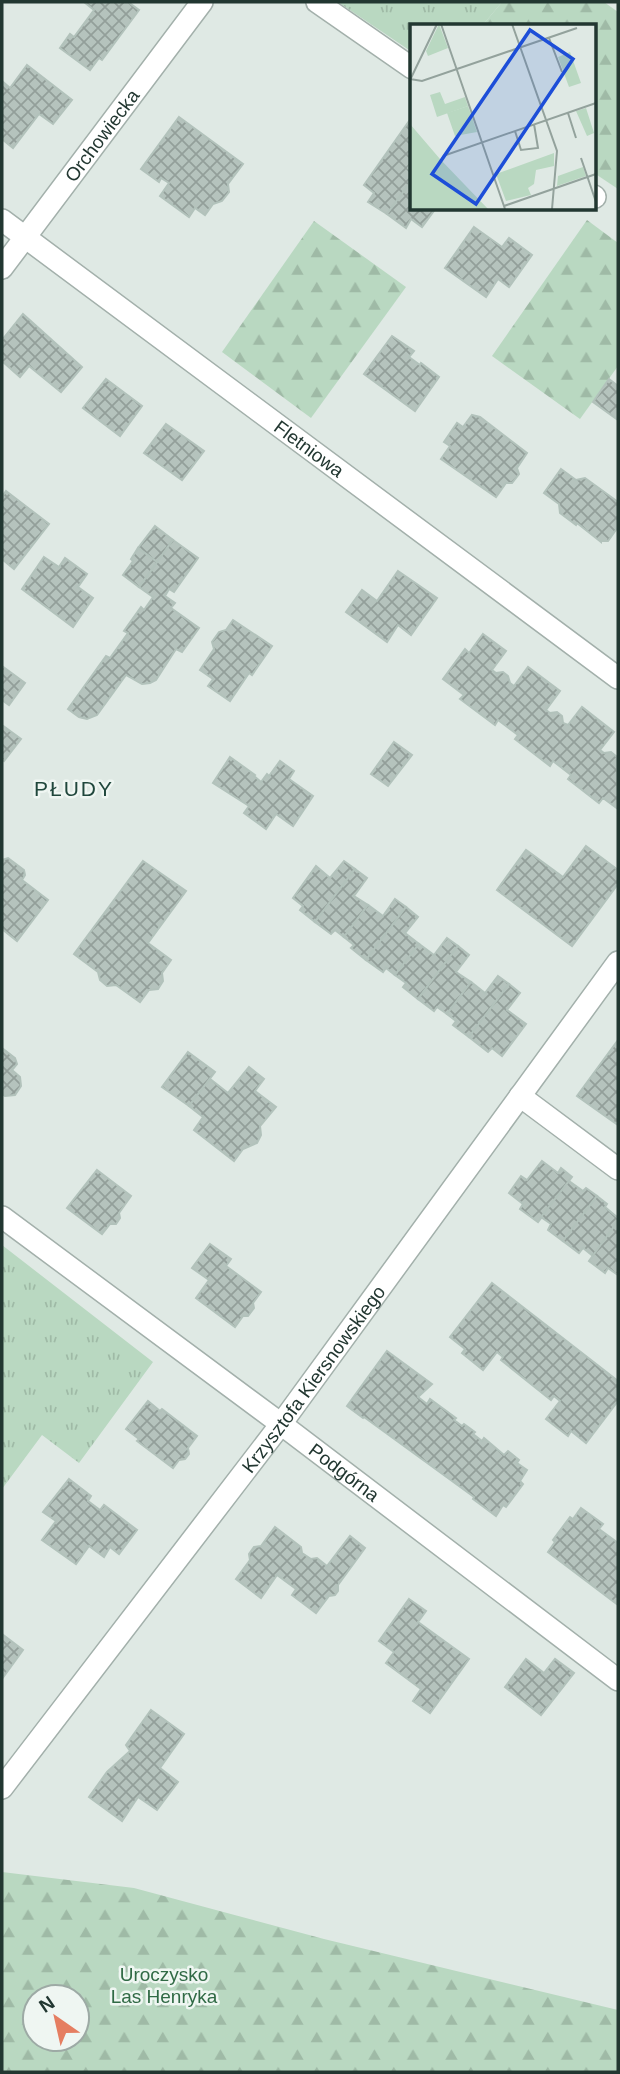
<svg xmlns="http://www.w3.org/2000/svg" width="620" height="2074" font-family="Helvetica,sans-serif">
  <defs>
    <pattern id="grass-tufts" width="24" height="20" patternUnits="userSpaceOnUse" patternTransform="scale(1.75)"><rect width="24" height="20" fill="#b9d8c1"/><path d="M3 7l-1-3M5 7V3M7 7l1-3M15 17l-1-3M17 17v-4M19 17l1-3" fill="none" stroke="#9fbaa6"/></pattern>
    <pattern id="forest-firs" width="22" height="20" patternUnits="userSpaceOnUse" patternTransform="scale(1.75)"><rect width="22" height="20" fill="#b9d8c1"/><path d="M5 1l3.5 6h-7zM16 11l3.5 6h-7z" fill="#9fbaa6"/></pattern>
    <pattern id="building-cross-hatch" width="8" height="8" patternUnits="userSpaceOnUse" patternTransform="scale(1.75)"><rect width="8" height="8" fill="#b5c3bd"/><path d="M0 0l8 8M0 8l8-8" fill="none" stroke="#939f9a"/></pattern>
  </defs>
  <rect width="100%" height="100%" fill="#dfe9e4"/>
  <g fill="url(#grass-tufts)">
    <polygon points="338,2 502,2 482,26 412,26 412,52"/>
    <polygon points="2,1245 153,1362 79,1463 42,1435 2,1489"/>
  </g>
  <g fill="url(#forest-firs)" fill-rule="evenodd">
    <polygon points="502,2 604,2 618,12 618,189 594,173 594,26 482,26"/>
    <polygon points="587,220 618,243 618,366 580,419 492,356"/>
    <polygon points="314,221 406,287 311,418 222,352"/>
    <path d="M2 1872 134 1888 324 1939 618 2010V2072H2ZM35 1997H77V2039H35Z"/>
  </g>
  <g fill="url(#building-cross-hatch)" stroke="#b2c2bb" stroke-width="2">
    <polygon points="84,2 128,2 139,10 102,60 99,58 90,70 60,48 70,34 74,37 94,10"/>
    <polygon points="27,65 72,100 53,124 39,114 13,148 2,139 2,81 10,88"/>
    <polygon points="179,117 243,164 228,184 229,192 222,201 213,204 205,215 195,208 189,217 160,196 169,183 161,178 159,182 141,169"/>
    <polygon points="412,117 412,162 408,168 412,171 412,180 387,214 368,202 374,193 364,185"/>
    <polygon points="412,180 412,208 436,208 422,227 411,219 406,228 387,214"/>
    <polygon points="474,227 502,247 509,238 532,255 509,287 498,279 486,297 445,268"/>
    <polygon points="23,314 82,367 61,392 29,366 20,377 2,361 2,340"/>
    <polygon points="392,336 414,351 409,357 420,365 421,363 439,377 415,411 364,374"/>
    <polygon points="106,379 142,406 120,436 83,408"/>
    <polygon points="609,379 618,386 618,420 593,402"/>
    <polygon points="472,415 480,417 527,453 517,468 519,474 512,483 506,483 496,497 441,459 450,446 444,442 457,423 463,427"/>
    <polygon points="166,424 204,451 182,480 144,453"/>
    <polygon points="561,469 576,480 585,478 618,502 618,527 608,541 601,541 601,542 577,523 576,525 560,513 559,504 544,493"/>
    <polygon points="6,491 49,524 14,569 2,559 2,497"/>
    <polygon points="155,526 173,540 157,562 138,548"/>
    <polygon points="173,540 198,558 174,592 169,589 165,596 175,603 171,608 199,628 182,652 176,649 156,680 150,683 142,684 126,675 97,715 87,719 79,717 68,709 106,656 110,658 128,633 124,631 141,607 144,610 153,597 139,587"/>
    <polygon points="138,548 157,562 139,587 123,575 133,561 131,559"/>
    <polygon points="44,557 59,567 65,558 87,574 78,587 93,598 73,627 22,589"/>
    <polygon points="398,571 437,598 411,635 398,625 387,642 346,612 362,590 377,601"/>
    <polygon points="233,620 272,646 252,675 249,673 230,701 208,686 213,679 200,670 214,649 212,642 219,632 226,630"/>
    <polygon points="483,634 506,651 492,670 496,673 503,672 508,676 510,683 514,686 528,667 560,691 546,710 550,713 557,712 562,716 563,723 568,725 582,707 614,732 600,750 604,753 611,752 617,757 618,809 603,798 599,803 568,779 571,775 553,761 550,766 515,739 518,735 498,720 495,725 460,699 464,695 443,679 465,649 469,653"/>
    <polygon points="2,666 25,683 9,705 2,700"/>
    <polygon points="2,725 21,739 4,761 2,759"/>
    <polygon points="394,742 412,755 388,786 371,774"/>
    <polygon points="230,757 255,775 254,776 261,782 267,774 269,776 280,761 294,771 289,779 313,796 293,826 276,814 266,829 244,813 249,806 213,783"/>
    <polygon points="586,846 618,870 618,884 572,946 497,890 526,850 563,877"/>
    <polygon points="8,858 24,870 25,875 22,880 48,900 17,941 2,929 2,860"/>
    <polygon points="143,861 186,891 148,943 171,960 162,973 163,981 158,989 149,990 140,1002 116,985 107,986 100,980 98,972 74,954"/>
    <polygon points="344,861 355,869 315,922 300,910 303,906 293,898 316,866 330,878"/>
    <polygon points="355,869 367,878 354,896 368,905 344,937 335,930 331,934 315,922"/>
    <polygon points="395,899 406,907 366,960 351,948 354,945 344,937 368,905 383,916"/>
    <polygon points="406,907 418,917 405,933 419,944 395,975 386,968 383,972 366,960"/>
    <polygon points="447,938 458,946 418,999 403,987 406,983 395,975 419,944 434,955"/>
    <polygon points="458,946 469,955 456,972 471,982 447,1014 437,1007 434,1011 418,999"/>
    <polygon points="498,976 509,984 469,1037 453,1025 456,1021 447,1014 471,982 485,993"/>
    <polygon points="509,984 520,993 507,1010 526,1024 502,1056 492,1048 488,1052 469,1037"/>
    <polygon points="618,1040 618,1125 577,1096"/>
    <polygon points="2,1048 15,1058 17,1064 12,1070 20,1077 21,1086 15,1095 5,1096 2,1094"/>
    <polygon points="188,1052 215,1072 189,1106 162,1087"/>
    <polygon points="249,1067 264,1079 255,1091 276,1107 260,1126 261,1135 257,1143 243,1149 234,1161 194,1130 203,1117 189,1106 210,1079 228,1093"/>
    <polygon points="542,1161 558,1173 561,1168 572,1177 538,1222 520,1209 523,1204 509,1193 521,1176 527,1180"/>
    <polygon points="97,1170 131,1196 119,1213 120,1218 116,1224 110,1224 102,1234 67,1208"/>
    <polygon points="569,1181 583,1191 586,1188 597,1196 563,1241 548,1230 551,1224 541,1217"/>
    <polygon points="597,1196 607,1204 605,1207 618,1218 618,1221 593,1256 583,1248 579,1253 563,1241"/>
    <polygon points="618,1221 618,1275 608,1268 605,1273 589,1261"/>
    <polygon points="210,1244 231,1259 226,1266 261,1292 253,1303 254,1308 248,1316 243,1316 235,1327 196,1298 209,1280 192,1268"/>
    <polygon points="492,1283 618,1381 618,1401 586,1443 571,1431 568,1436 546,1419 560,1401 554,1396 551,1400 501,1360 503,1357 497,1352 483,1370 462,1353 465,1349 450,1337"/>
    <polygon points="387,1351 432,1384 418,1397 427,1404 430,1399 456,1418 454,1420 462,1426 464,1424 475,1432 473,1434 482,1441 484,1438 504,1455 508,1451 519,1460 517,1463 527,1470 520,1481 523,1484 506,1507 503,1505 496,1516 473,1499 474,1497 364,1417 363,1418 347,1406"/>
    <polygon points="148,1401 160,1411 162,1409 197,1436 188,1448 189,1454 185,1459 179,1460 173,1468 137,1441 139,1439 126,1429"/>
    <polygon points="69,1479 91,1496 88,1501 100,1510 104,1505 137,1530 119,1554 110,1547 104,1557 89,1546 76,1564 42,1540 56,1521 43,1512"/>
    <polygon points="581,1508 603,1524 599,1529 618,1543 618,1605 548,1552 555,1542 553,1540 570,1517 573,1519"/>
    <polygon points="275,1527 301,1547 302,1553 311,1559 317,1558 327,1566 350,1536 365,1548 338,1585 338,1591 335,1595 329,1596 316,1613 292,1595 296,1589 277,1575 261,1598 236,1579 250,1560 249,1554 254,1547 261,1546"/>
    <polygon points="409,1599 426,1611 418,1622 469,1659 430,1713 413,1701 421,1689 386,1663 394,1652 379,1641"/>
    <polygon points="2,1634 23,1650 2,1679"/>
    <polygon points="526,1659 544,1673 555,1659 574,1673 541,1715 505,1687"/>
    <polygon points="151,1710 184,1734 160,1768 178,1782 157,1810 138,1797 122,1821 89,1797 107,1772 130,1751 126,1745"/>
  </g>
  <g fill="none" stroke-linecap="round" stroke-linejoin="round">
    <g stroke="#a3b0ab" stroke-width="24">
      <g id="minor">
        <polyline points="317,2 412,68"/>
        <polyline points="594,196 595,197"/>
        <path id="s1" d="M2 220 618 678"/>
        <path id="s2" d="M2 268 202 2"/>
        <polyline points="520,1096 618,1169"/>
        <path id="s3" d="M2 1217 281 1424 618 1680"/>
        <path id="s4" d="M2 1788 281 1424 618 962"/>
      </g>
    </g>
    <use href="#minor" stroke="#fff" stroke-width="21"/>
  </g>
  <g text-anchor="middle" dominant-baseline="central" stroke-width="5" stroke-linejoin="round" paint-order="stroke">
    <g font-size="19" fill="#223731" stroke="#eff6f2">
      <text stroke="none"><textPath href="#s2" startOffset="166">Orchowiecka</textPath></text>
      <text stroke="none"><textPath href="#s1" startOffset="383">Fletniowa</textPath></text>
      <text stroke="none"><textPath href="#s4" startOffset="514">Krzysztofa Kiersnowskiego</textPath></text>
      <text stroke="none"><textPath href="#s3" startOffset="427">Podgórna</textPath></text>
    </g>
    <g font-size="19" fill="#306a45" stroke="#eff6f2">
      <text x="164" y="1974">Uroczysko<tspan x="164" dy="22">Las Henryka</tspan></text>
    </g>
    <g font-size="21" letter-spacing="2" fill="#20473c" stroke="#eff6f2">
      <text x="74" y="788">PŁUDY</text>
    </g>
  </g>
  <g transform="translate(410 24)">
    <rect width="186" height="186" fill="#dfe9e4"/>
    <path d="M58 82 67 108 45 112 37 89Z" fill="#b9d8c1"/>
    <path d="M29 0 38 24 18 32 16 27ZM160 28 171 59 159 63 148 33ZM30 68 35 80 55 73 58 82 27 93 20 71ZM176 84 184 109 177 112 166 87ZM0 100 30 135 78 185H0ZM144 129V142L126 146 124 160 118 164 121 171 96 177 86 150ZM173 143 176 152 147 162 148 152Z" fill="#b9d8c1"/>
    <path fill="none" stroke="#93a29c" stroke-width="2" d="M31 0 95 185M102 0 147 127 142 185M139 14 152 48M1 54 27 0M0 55 12 57 167 4M158 89 166 114M105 107 111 126 128 124 124 100M33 132 186 79M171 134 186 178M94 182 186 150"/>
    <path fill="#1d4ed8" fill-opacity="0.15" stroke="#1d4ed8" stroke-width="3.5" d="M120 6 163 35 66 180 22 150Z"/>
    <rect width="186" height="186" fill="none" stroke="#223731" stroke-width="3.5"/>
  </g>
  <rect width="620" height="2074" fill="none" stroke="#223731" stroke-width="7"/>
  <g transform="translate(56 2018) rotate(326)"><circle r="33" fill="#eff6f2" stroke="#9daaa5" stroke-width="2"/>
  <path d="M0-5L12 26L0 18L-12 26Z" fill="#e57e61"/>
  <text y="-10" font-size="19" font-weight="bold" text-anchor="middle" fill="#223731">N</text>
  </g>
</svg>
